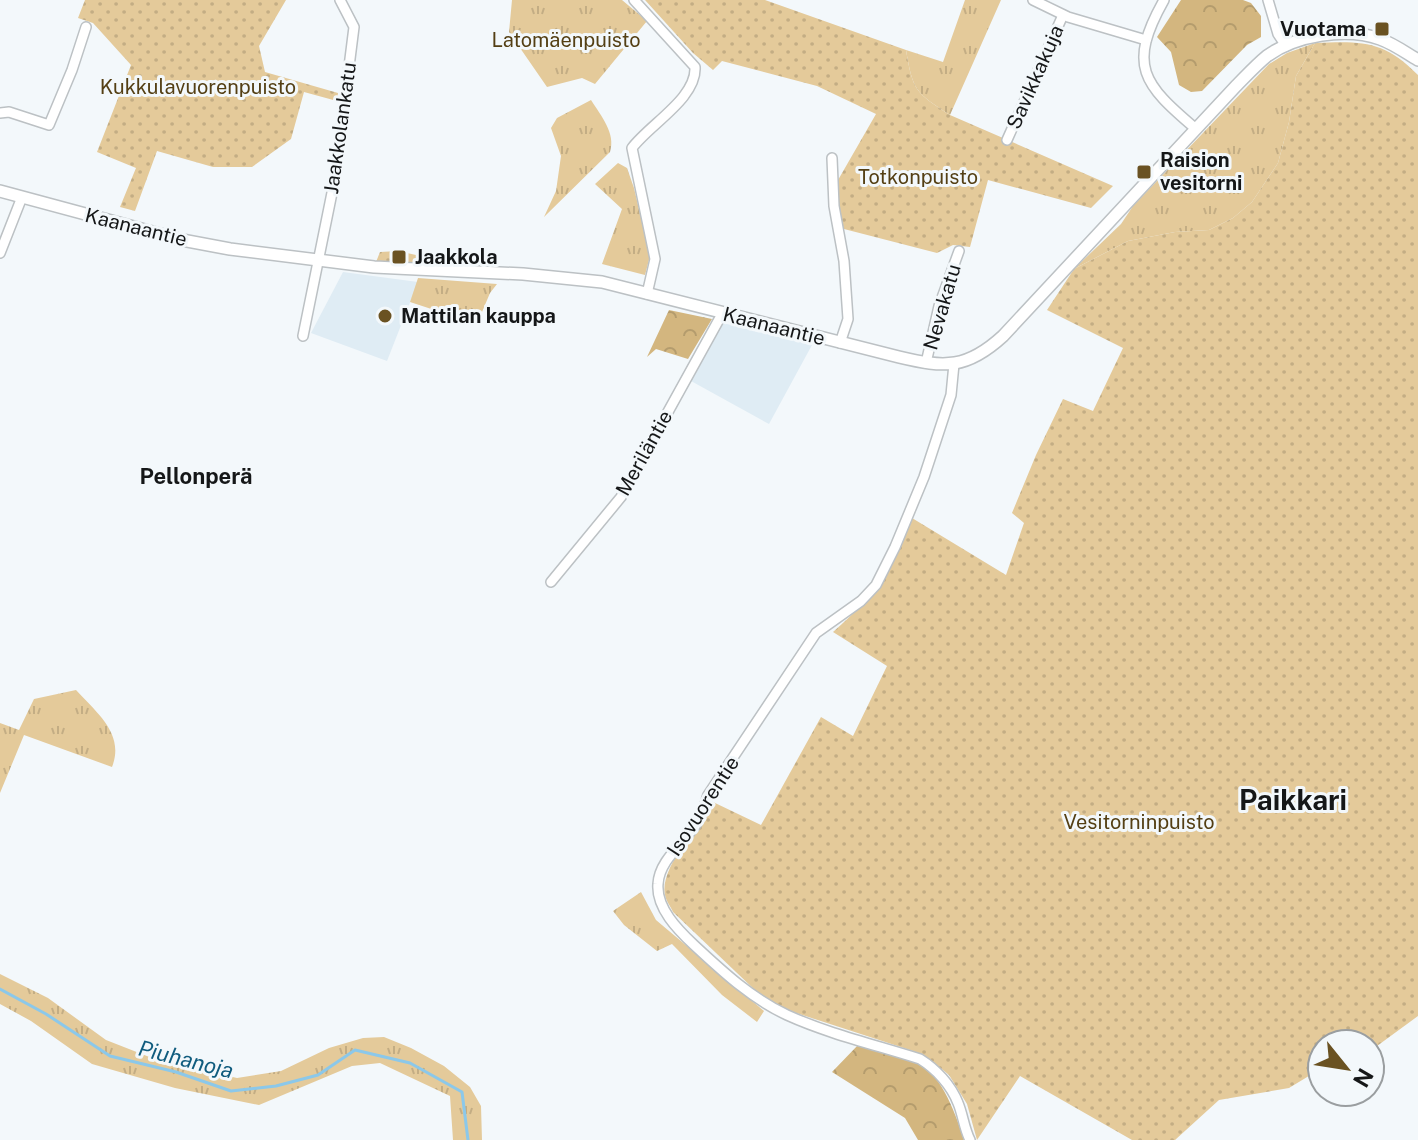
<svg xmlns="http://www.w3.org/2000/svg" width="1418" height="1140" font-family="'Public Sans',sans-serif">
  <defs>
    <pattern id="grass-tufts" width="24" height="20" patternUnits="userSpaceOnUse" patternTransform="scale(2)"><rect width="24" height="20" fill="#e4ca9a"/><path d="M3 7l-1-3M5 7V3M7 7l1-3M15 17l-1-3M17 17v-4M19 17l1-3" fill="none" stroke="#c3ad84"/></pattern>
    <pattern id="forest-crowns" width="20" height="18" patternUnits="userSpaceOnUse" patternTransform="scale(2)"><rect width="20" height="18" fill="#d3b67f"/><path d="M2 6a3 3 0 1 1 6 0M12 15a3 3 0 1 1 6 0" fill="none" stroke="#b49c6d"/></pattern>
    <pattern id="park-dots" width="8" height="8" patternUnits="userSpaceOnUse" patternTransform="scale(2)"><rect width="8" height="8" fill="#e4ca9a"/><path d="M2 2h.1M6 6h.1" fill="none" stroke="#c3ad84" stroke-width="1.8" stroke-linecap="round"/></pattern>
  </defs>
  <rect width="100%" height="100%" fill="#f3f8fb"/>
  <g fill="#dfecf4">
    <polygon points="343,272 418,282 387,361 311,333"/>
    <polygon points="723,323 812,345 769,424 691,381"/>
  </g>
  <g fill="url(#grass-tufts)">
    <polygon points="512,0 622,0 647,21 595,84 582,78 547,87 509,32"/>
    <path d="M965 0H1001L950 115C915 92 913 91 906 50L943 62Z"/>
    <polygon points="1315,43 1296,76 1289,122 1278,163 1252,202 1233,218 1209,230 1175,232 1128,241 1074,269 1121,224 1133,206 1269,64 1287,53"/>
    <path d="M591 100C601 116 616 133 610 152L544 217 556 191 561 156 551 128 557 118Z"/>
    <polygon points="618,163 627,168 634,188 650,256 645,275 602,264 622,209 595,184"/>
    <polygon points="418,278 497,284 490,293 477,324 410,302"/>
    <path d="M76 690C97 713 125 734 112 767L24 735 0 793V723L19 730 34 699Z"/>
    <polygon points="641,892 656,920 764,1011 757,1022 722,995 672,944 657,951 624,925 613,911"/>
    <polygon points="0,974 48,998 106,1040 152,1058 237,1078 281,1071 329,1048 363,1038 384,1037 411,1048 444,1066 470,1087 481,1106 482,1140 453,1140 450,1096 380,1063 352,1066 259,1105 175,1088 92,1064 31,1021 0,1004"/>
  </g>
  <g fill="url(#forest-crowns)">
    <polygon points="1181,0 1243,0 1251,3 1261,16 1261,37 1247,45 1202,91 1191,92 1179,85 1171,52 1157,37"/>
    <polygon points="669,310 712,319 688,359 656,349 647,357"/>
    <path d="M859 1044C878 1052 900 1056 919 1064 942 1074 957 1118 964 1140H918L905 1118 832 1072Z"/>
  </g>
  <g fill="url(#park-dots)">
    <polygon points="85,0 286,0 259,46 265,72 338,93 337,101 304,92 291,139 252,167 213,167 157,151 135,211 120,207 136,168 97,152 131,65 93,23 78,18"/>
    <path d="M645 0H765L906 50C913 91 915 92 950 115L1113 186 1091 208 988 180 970 247 953 245 937 253 844 229 836 208 834 187 876 114 817 86 722 61 713 70 693 53Z"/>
    <path d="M1315 43C1361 41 1384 40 1418 75V1016L1377 1046 1322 1044V1068L1289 1088 1219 1100 1175 1140H1132L1020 1076 977 1140 967 1104 949 1075 932 1061 913 1051 787 1010 758 993 673 912C671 907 666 901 665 895 659 869 699 825 713 802L761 825 821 717 853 736 887 666 833 632C879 592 889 573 912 518L1006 575 1024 523 1012 513 1036 455 1063 399 1093 411 1123 348 1047 310 1074 269 1128 241 1175 232 1209 230 1233 218 1252 202 1278 163 1289 122 1296 76Z"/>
    <polygon points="398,251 425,257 422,270 374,267 380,252"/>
  </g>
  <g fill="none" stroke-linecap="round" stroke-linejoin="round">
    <polyline stroke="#8bc8ea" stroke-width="3" points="0,989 46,1014 110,1056 176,1072 231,1091 276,1086 318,1075 355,1050 410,1063 462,1092 468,1140"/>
    <g stroke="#bcc1c4" stroke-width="12">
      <g id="minor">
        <path d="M634 0 695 67C697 98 650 124 632 148L655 259 647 294"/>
        <polyline points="1033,0 1068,17 1146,40"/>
        <path d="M1164 0C1127 66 1143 84 1196 129"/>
        <polyline points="1268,0 1278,34 1286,46"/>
        <polyline points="0,113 9,112 49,125 72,70 86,27"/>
        <polyline points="1007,140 1063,15"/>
        <polyline points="832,158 834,206 844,261 848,319 840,343"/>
        <polyline points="0,253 22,197"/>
        <polyline points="303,336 335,178 354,27 340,0"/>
        <polyline points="926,363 939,306 959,251"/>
        <path d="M954 364 951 395 924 477 895 547 876 585 861 601 816 633 708 795C705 804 702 815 697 823 685 842 659 860 658 884 656 908 678 930 694 945 723 972 751 998 787 1015 829 1034 876 1045 920 1059 936 1069 951 1085 958 1103 963 1115 964 1128 970 1140"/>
        <polyline points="551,582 621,497 722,314"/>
      </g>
    </g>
    <g stroke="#bcc1c4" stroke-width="14">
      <path id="tertiary" d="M0 191 182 240 230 249 374 267 523 274 602 282 899 357C945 368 967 369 1003 336L1236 86C1246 76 1256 65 1267 56 1296 35 1346 27 1380 39 1394 44 1406 53 1418 60"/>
    </g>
    <use href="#minor" stroke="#fff" stroke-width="9"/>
    <use href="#tertiary" stroke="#fff" stroke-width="11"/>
  </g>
  <g fill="#6a5222" stroke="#f3f8fb" stroke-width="3">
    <rect x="1374" y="21" width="16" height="16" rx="4"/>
    <rect x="1136" y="164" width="16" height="16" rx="4"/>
    <rect x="391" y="249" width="16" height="16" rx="4"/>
    <circle cx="385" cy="316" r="8"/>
  </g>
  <g text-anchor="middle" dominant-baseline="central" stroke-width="6" stroke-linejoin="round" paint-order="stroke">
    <g font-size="20" font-weight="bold" fill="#151718" stroke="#f3f8fb" text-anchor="start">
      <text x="1366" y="29" text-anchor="end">Vuotama</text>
      <text x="1160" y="160">Raision<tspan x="1160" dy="23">vesitorni</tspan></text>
      <text x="415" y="257">Jaakkola</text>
      <text x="401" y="316">Mattilan kauppa</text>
    </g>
    <g font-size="20" fill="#543f14" stroke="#f3f8fb">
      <text x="566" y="40">Latomäenpuisto</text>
      <text x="198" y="87">Kukkulavuorenpuisto</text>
      <text x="918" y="177">Totkonpuisto</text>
      <text x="1139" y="822">Vesitorninpuisto</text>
    </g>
    <g font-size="20" fill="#151718" stroke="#f3f8fb">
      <text transform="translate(1035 77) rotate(-66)">Savikkakuja</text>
      <text transform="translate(340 128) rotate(-82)">Jaakkolankatu</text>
      <text transform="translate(136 227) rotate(14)">Kaanaantie</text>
      <text transform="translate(942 307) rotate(-74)">Nevakatu</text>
      <text transform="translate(774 326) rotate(14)">Kaanaantie</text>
      <text transform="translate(644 453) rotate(-61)">Meriläntie</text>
      <text transform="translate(703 806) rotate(-57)">Isovuorentie</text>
    </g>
    <g font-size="22" font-weight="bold" fill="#151718" stroke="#f3f8fb">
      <text x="196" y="476">Pellonperä</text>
    </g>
    <g font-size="22" font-style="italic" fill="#105c7e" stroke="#f3f8fb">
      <text transform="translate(186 1059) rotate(14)">Piuhanoja</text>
    </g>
    <g font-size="28" font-weight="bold" fill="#151718" stroke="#f3f8fb">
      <text x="1293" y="799">Paikkari</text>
    </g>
  </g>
  <g transform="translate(1346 1068) rotate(120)"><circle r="38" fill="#f3f8fb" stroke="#9a9ea0" stroke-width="2"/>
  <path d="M0-6L14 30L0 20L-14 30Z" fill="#6a5222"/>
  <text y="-12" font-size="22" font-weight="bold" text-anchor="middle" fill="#151718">N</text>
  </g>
</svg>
